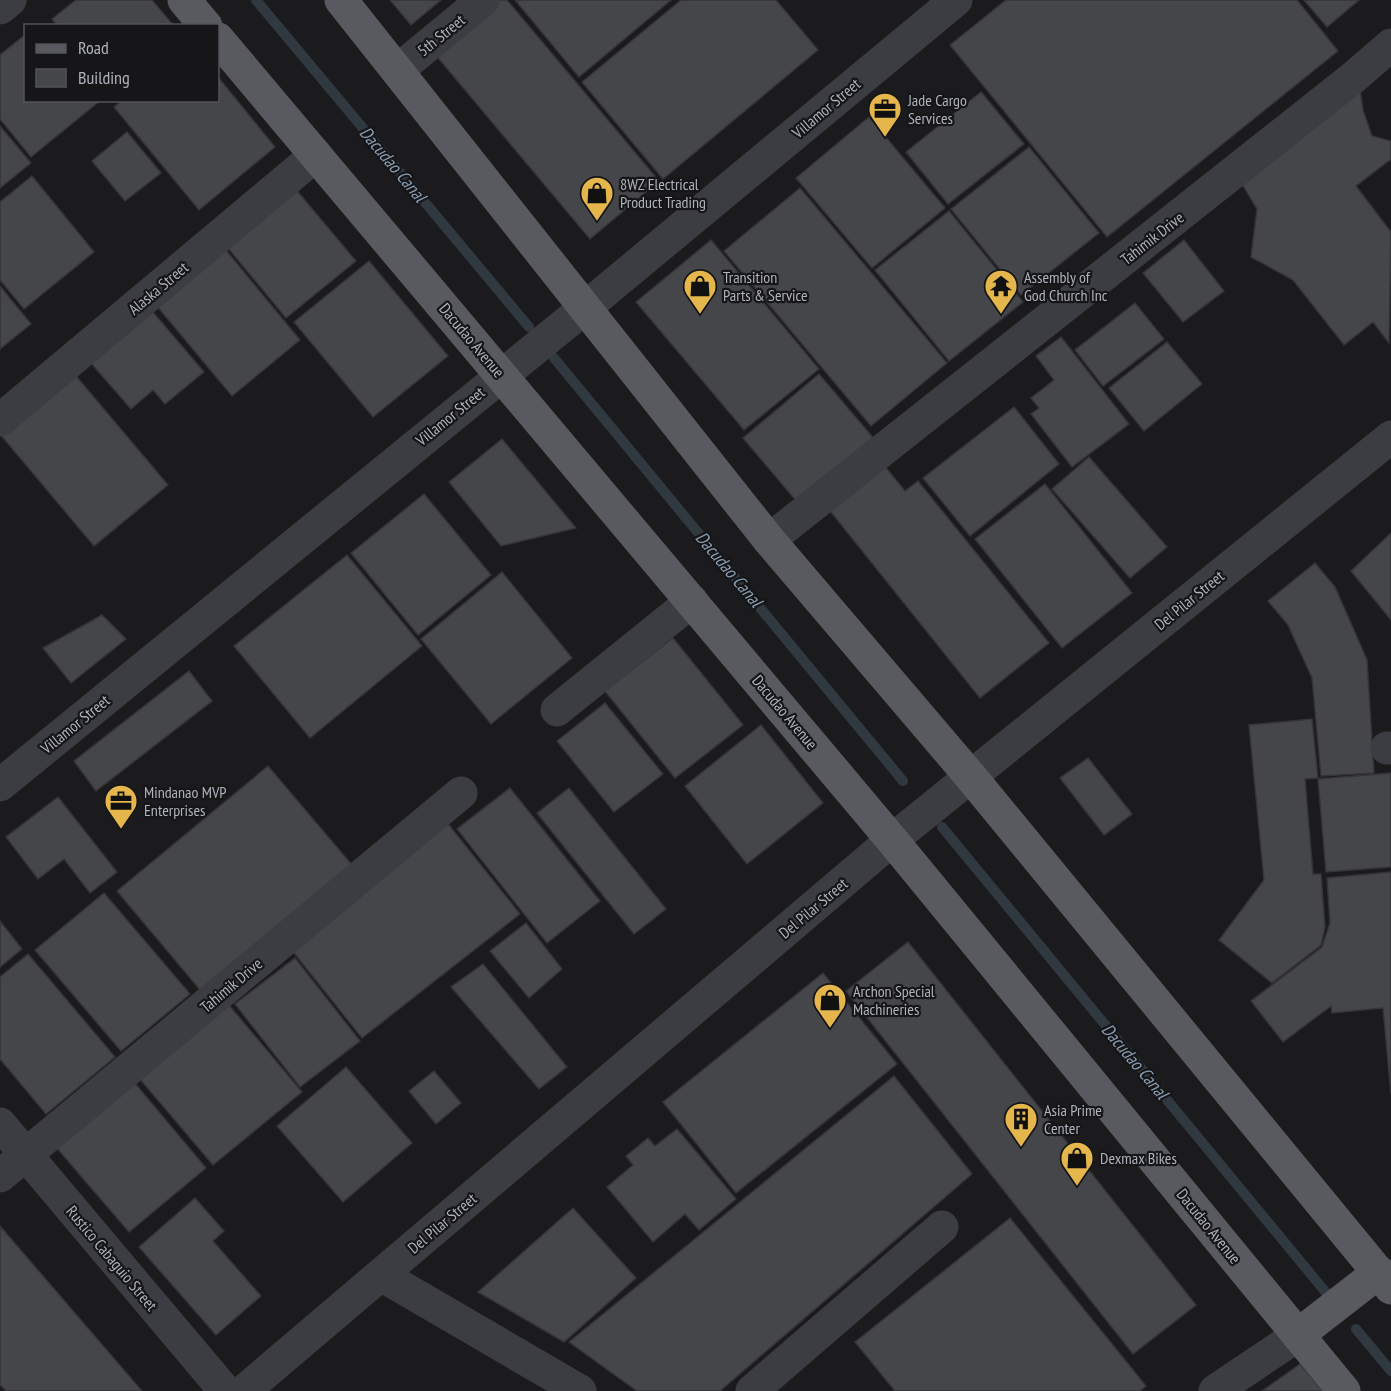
<svg xmlns="http://www.w3.org/2000/svg" width="1391" height="1391" font-family="'PT Sans Narrow',sans-serif">
  <rect width="100%" height="100%" fill="#1b1b1d"/>
  <g fill="none" stroke-linecap="round" stroke-linejoin="round">
    <g stroke="#313940" stroke-width="10">
      <polyline points="256,0 529,327"/>
      <polyline points="554,358 903,781"/>
      <polyline points="942,827 1328,1295"/>
      <polyline points="1356,1329 1391,1371"/>
    </g>
  </g>
  <g fill="#45464a" stroke="#353539" stroke-width="1.5">
    <polygon points="76,0 152,0 174,26 57,26 52,19"/>
    <polygon points="390,0 441,0 411,25"/>
    <polygon points="486,0 507,0 659,181 590,239 429,47"/>
    <polygon points="515,0 671,0 579,77"/>
    <polygon points="681,0 776,0 818,50 663,179 582,82"/>
    <polygon points="1006,0 1297,0 1338,51 1107,237 950,45"/>
    <polygon points="1304,0 1359,0 1327,27"/>
    <polygon points="26,34 26,100 101,100 31,157 0,119 0,55"/>
    <polygon points="218,77 275,147 199,210 114,107 123,100 218,100"/>
    <polygon points="1359,83 1363,110 1372,136 1391,141 1391,159 1356,186 1391,232 1389,343 1373,322 1344,345 1293,280 1251,257 1257,209 1239,179"/>
    <polygon points="981,92 1024,144 948,204 906,152"/>
    <polygon points="869,117 945,208 872,268 796,178"/>
    <polygon points="0,126 31,163 0,188"/>
    <polygon points="127,132 161,173 125,201 92,161"/>
    <polygon points="1029,147 1099,233 1021,295 951,209"/>
    <polygon points="32,176 94,252 24,309 0,280 0,202"/>
    <polygon points="293,186 356,261 286,318 224,243"/>
    <polygon points="800,188 947,363 871,426 724,251"/>
    <polygon points="949,211 1023,302 949,361 875,270"/>
    <polygon points="711,240 819,369 744,430 636,302"/>
    <polygon points="1184,240 1224,291 1183,322 1143,273"/>
    <polygon points="220,243 300,340 232,396 151,299"/>
    <polygon points="369,261 448,356 373,417 294,322"/>
    <polygon points="0,286 31,324 0,349"/>
    <polygon points="1135,303 1164,339 1103,386 1075,350"/>
    <polygon points="146,304 204,372 165,404 153,390 131,409 84,355"/>
    <polygon points="1061,337 1129,424 1072,467 1031,414 1039,408 1031,398 1054,380 1036,356"/>
    <polygon points="1167,342 1202,384 1144,431 1109,388"/>
    <polygon points="71,370 168,485 94,546 0,434"/>
    <polygon points="819,374 875,440 798,503 743,438"/>
    <polygon points="1014,407 1059,464 970,536 923,478"/>
    <polygon points="502,439 576,528 501,546 449,482"/>
    <polygon points="1089,457 1167,547 1130,578 1052,489"/>
    <polygon points="878,458 905,491 918,481 1049,643 980,698 823,502"/>
    <polygon points="1045,484 1132,593 1062,648 975,539"/>
    <polygon points="424,494 491,575 418,635 351,553"/>
    <polygon points="1391,533 1391,620 1351,571"/>
    <polygon points="347,555 422,646 310,738 234,646"/>
    <polygon points="1315,563 1335,587 1367,660 1374,773 1321,776 1312,678 1288,625 1268,601"/>
    <polygon points="502,572 572,658 491,724 421,639"/>
    <polygon points="102,615 126,639 71,683 43,648"/>
    <polygon points="673,638 743,725 675,778 605,691"/>
    <polygon points="189,671 212,701 96,791 74,761"/>
    <polygon points="605,703 663,774 614,812 557,741"/>
    <polygon points="1312,719 1318,778 1305,779 1313,874 1321,874 1325,927 1321,945 1272,983 1219,940 1264,880 1249,725"/>
    <polygon points="761,725 823,803 747,864 685,786"/>
    <polygon points="1088,758 1132,814 1104,835 1060,778"/>
    <polygon points="268,766 352,865 201,991 117,891"/>
    <polygon points="1391,773 1391,867 1326,872 1318,779"/>
    <polygon points="510,788 600,901 547,943 457,829"/>
    <polygon points="569,788 666,909 634,934 537,813"/>
    <polygon points="58,797 117,872 90,893 64,859 38,879 6,837"/>
    <polygon points="445,820 520,914 362,1038 287,944"/>
    <polygon points="1391,872 1391,1094 1383,1008 1332,1013 1331,1006 1283,1042 1251,1001 1322,947 1330,923 1327,878"/>
    <polygon points="104,893 190,994 121,1051 35,950"/>
    <polygon points="0,921 22,949 0,967"/>
    <polygon points="526,923 562,969 529,998 490,951"/>
    <polygon points="908,942 1196,1305 1133,1354 846,991"/>
    <polygon points="28,954 115,1057 46,1114 0,1059 0,977"/>
    <polygon points="295,958 360,1041 300,1087 235,1004"/>
    <polygon points="483,964 567,1067 539,1089 451,987"/>
    <polygon points="823,973 897,1064 736,1193 663,1102"/>
    <polygon points="223,998 302,1092 213,1165 134,1072"/>
    <polygon points="346,1067 412,1143 343,1202 277,1126"/>
    <polygon points="434,1071 461,1103 436,1124 409,1091"/>
    <polygon points="128,1075 206,1168 129,1232 50,1140"/>
    <polygon points="894,1076 972,1174 720,1391 637,1391 569,1342"/>
    <polygon points="677,1129 736,1199 699,1230 685,1214 653,1242 607,1187 633,1165 626,1156 648,1138 655,1146"/>
    <polygon points="195,1198 224,1231 213,1241 261,1296 216,1335 139,1247"/>
    <polygon points="573,1208 636,1278 564,1342 478,1292"/>
    <polygon points="1010,1218 1146,1386 1140,1391 895,1391 855,1342"/>
    <polygon points="0,1226 142,1391 6,1391 0,1385"/>
    <polygon points="1300,1364 1323,1391 1262,1391"/>
  </g>
  <g fill="none" stroke-linecap="round" stroke-linejoin="round">
    <g stroke="#3c3d42" stroke-width="33">
      <polyline points="0,8 10,0"/>
      <polyline points="398,70 483,0"/>
      <polyline points="0,420 316,155"/>
      <polyline points="769,540 1354,77 1391,45"/>
      <polyline points="557,710 692,601"/>
      <polyline points="1387,748 1391,748"/>
      <polyline points="0,785 586,307 956,0"/>
      <polyline points="0,1124 225,1391"/>
      <polyline points="0,1176 461,793"/>
      <polyline points="381,1275 580,1391"/>
      <polyline points="244,1391 892,840 1391,437"/>
      <polyline points="752,1391 942,1227"/>
      <polyline points="1215,1391 1298,1335"/>
    </g>
    <g stroke="#585a60" stroke-width="33">
      <polyline points="184,0 206,26"/>
      <polyline points="341,0 769,540 971,777 1391,1288"/>
      <polyline points="218,39 892,840 1344,1391"/>
      <polyline points="1298,1335 1379,1272"/>
    </g>
  </g>
  <defs>
    <g id="office-pin" transform="scale(1.725)"><path d="M0 17L-7.5 6A9.5 9.5 0 1 1 7.5 6Z" fill="#e5b64b" stroke="#161618"/><path d="M-6-3h4V-5.5h4V-3h4V5H-6ZM-1-4.5V-3h2v-1.5ZM-6 0V1H6V0Z" fill="#111"/></g>
    <g id="shop-pin" transform="scale(1.725)"><path d="M0 17L-7.5 6A9.5 9.5 0 1 1 7.5 6Z" fill="#e5b64b" stroke="#161618"/><path d="M-5-2.5h2.3a2.7 3.5 0 0 1 5.4 0H5L5.5 6h-11ZM-1.5-2.5h3a1.5 2.3 0 0 0-3 0Z" fill="#111"/></g>
    <g id="temple-pin" transform="scale(1.725)"><path d="M0 17L-7.5 6A9.5 9.5 0 1 1 7.5 6Z" fill="#e5b64b" stroke="#161618"/><path d="M0-6L5-2H3V0L6.5 2.5H4V6H1.5V3h-3V6H-4V2.5H-6.5L-3 0V-2H-5Z" fill="#111"/></g>
    <g id="building-pin" transform="scale(1.725)"><path d="M0 17L-7.5 6A9.5 9.5 0 1 1 7.5 6Z" fill="#e5b64b" stroke="#161618"/><path d="M-4-6H4V6H1V3H-1V6H-4ZM-2.5-4.3h1.7v1.8h-1.7ZM.8-4.3h1.7v1.8H.8ZM-2.5-1h1.7V.8h-1.7ZM.8-1h1.7V.8H.8Z" fill="#111"/></g>
  </defs>
  <g fill-rule="evenodd">
    <use href="#office-pin" x="885" y="109"/>
    <use href="#shop-pin" x="597" y="193"/>
    <use href="#shop-pin" x="700" y="286"/>
    <use href="#temple-pin" x="1001" y="286"/>
    <use href="#office-pin" x="121" y="801"/>
    <use href="#shop-pin" x="830" y="1000"/>
    <use href="#building-pin" x="1021" y="1119"/>
    <use href="#shop-pin" x="1077" y="1158"/>
  </g>
  <g text-anchor="middle" dominant-baseline="central" stroke-width="4.5" stroke-linejoin="round" paint-order="stroke">
    <g font-size="16" fill="#aeb2bb" stroke="#161618">
      <text transform="translate(441 35) rotate(-39)">5th Street</text>
      <text transform="translate(826 108) rotate(-40)">Villamor Street</text>
      <text transform="translate(1152 238) rotate(-38)">Tahimik Drive</text>
      <text transform="translate(158 288) rotate(-40)">Alaska Street</text>
      <text transform="translate(472 340) rotate(50)">Dacudao Avenue</text>
      <text transform="translate(450 416) rotate(-39)">Villamor Street</text>
      <text transform="translate(1189 600) rotate(-39)">Del Pilar Street</text>
      <text transform="translate(785 712) rotate(50)">Dacudao Avenue</text>
      <text transform="translate(75 724) rotate(-39)">Villamor Street</text>
      <text transform="translate(813 908) rotate(-40)">Del Pilar Street</text>
      <text transform="translate(231 985) rotate(-40)">Tahimik Drive</text>
      <text transform="translate(442 1223) rotate(-40)">Del Pilar Street</text>
      <text transform="translate(1209 1226) rotate(51)">Dacudao Avenue</text>
      <text transform="translate(112 1258) rotate(50)">Rustico Cabaguio Street</text>
    </g>
    <g font-size="16" fill="#aeb2bb" stroke="#161618" text-anchor="start">
      <text x="908" y="100">Jade Cargo<tspan x="908" dy="18">Services</tspan></text>
      <text x="620" y="184">8WZ Electrical<tspan x="620" dy="18">Product Trading</tspan></text>
      <text x="723" y="277">Transition<tspan x="723" dy="18">Parts &amp; Service</tspan></text>
      <text x="1024" y="277">Assembly of<tspan x="1024" dy="18">God Church Inc</tspan></text>
      <text x="144" y="792">Mindanao MVP<tspan x="144" dy="18">Enterprises</tspan></text>
      <text x="853" y="991">Archon Special<tspan x="853" dy="18">Machineries</tspan></text>
      <text x="1044" y="1110">Asia Prime<tspan x="1044" dy="18">Center</tspan></text>
      <text x="1100" y="1158">Dexmax Bikes</text>
    </g>
    <g font-size="18" font-style="italic" fill="#899eb3" stroke="#161618">
      <text transform="translate(393 164) rotate(50)">Dacudao Canal</text>
      <text transform="translate(729 569) rotate(50)">Dacudao Canal</text>
      <text transform="translate(1135 1061) rotate(50)">Dacudao Canal</text>
    </g>
  </g>
  <rect x="24" y="24" width="195" height="78" fill="#161618" stroke="#535459" stroke-width="1.5"/>
  <rect x="36" y="44" width="30" height="9" fill="#585a60" stroke="#535459" stroke-width="1.5"/>
  <text x="78" y="54" font-size="18" fill="#aeb2bb">Road</text>
  <rect x="36" y="69" width="30" height="18" fill="#45464a" stroke="#535459" stroke-width="1.5"/>
  <text x="78" y="84" font-size="18" fill="#aeb2bb">Building</text>
</svg>
